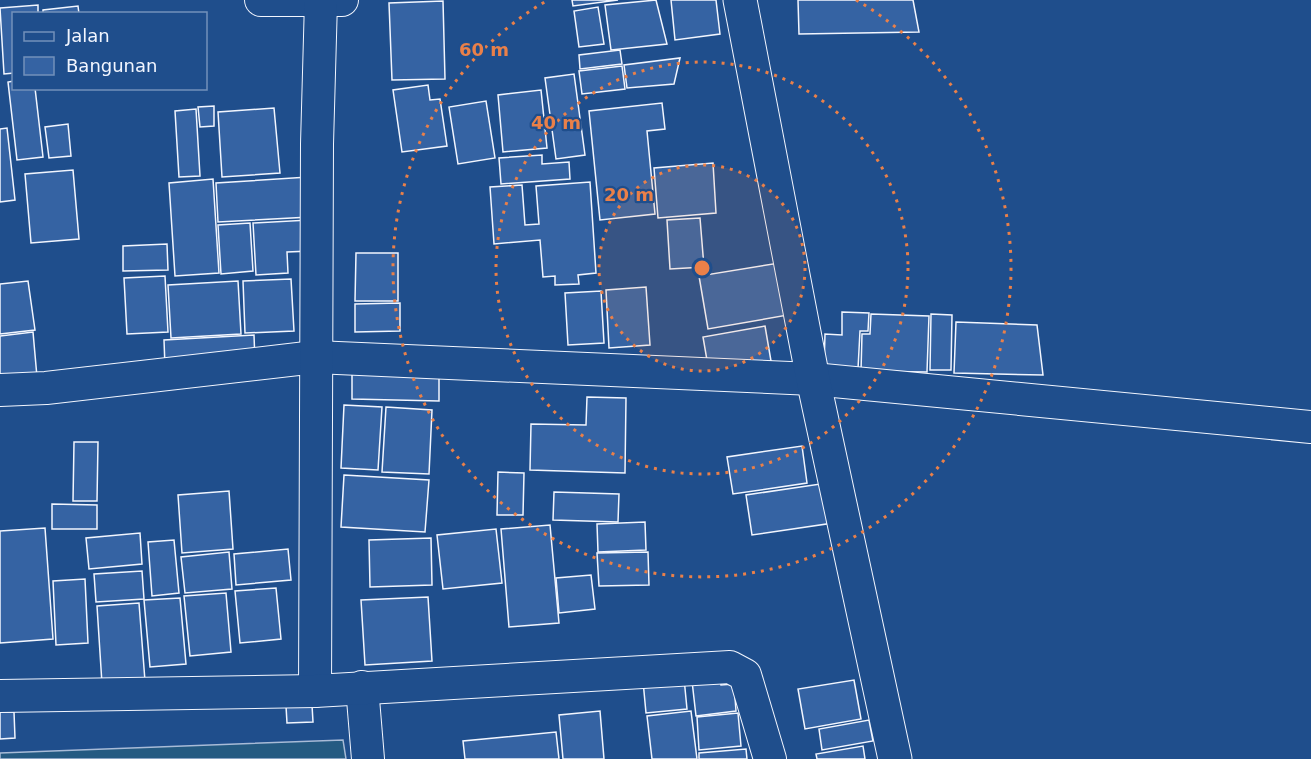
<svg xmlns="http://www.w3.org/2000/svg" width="1311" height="759" font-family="'DejaVu Sans',sans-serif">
  <rect width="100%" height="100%" fill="#1f4e8c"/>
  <polygon fill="#245a82" stroke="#a8bbd7" stroke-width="1.5" points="343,740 346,759 0,759 0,753"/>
  <g fill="#3563a3" stroke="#f2f6ff" stroke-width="1.5">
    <polygon points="572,0 618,0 573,6"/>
    <polygon points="656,0 667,44 611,50 605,5"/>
    <polygon points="671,0 716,0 720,34 675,40"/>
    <polygon points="798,0 913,0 919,32 799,34"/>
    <polygon points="443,1 445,79 392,80 389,3"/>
    <polygon points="38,5 38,14 14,14 14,73 4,74 0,8"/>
    <polygon points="78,6 79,14 43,14 43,10"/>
    <polygon points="598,7 604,44 579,47 574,11"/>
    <polygon points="620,50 622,64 580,69 579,55"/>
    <polygon points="680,58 674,84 627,88 624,65"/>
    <polygon points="622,66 625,89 582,94 579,71"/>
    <polygon points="574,74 585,155 556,159 545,78"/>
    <polygon points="14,81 14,88 35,88 43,157 17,160 8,82"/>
    <polygon points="428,85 430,100 440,99 447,146 402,152 393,90"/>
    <polygon points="541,90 547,148 503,152 498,95"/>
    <polygon points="486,101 495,158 458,164 449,107"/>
    <polygon points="662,103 665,129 647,131 655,214 600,220 589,111"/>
    <polygon points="214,106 214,126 200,127 198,107"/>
    <polygon points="274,108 280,173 222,177 218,112"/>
    <polygon points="196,109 200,176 179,177 175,111"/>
    <polygon points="68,124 71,156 49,158 45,127"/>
    <polygon points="7,128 15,200 0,202 0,129"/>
    <polygon points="542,155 542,164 569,162 570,179 501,184 499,158"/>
    <polygon points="713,163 716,213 658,218 654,168"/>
    <polygon points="73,170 79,239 31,243 25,174"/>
    <polygon points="308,177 310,217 218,222 216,183"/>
    <polygon points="213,179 219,273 175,276 169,183"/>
    <polygon points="590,182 596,273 578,275 579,284 555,285 555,276 543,277 540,240 494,244 490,187 522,185 525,225 539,224 536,186"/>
    <polygon points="700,218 704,267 670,269 667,220"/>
    <polygon points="309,220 311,251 287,252 288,273 256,275 253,223"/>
    <polygon points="250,223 253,271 221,274 218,225"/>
    <polygon points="167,244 168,270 123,271 123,246"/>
    <polygon points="356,253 398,253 398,301 355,301"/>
    <polygon points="779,263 788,315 708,329 699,276"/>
    <polygon points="165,276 168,332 127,334 124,278"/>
    <polygon points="291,279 294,331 245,333 243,281"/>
    <polygon points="28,281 35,330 0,334 0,284"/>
    <polygon points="238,281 241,334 171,338 168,285"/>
    <polygon points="646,287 650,345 609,348 606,290"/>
    <polygon points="601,291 604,343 568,345 565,293"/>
    <polygon points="400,303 400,331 355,332 355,304"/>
    <polygon points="842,312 869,313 868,331 860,331 858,369 824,368 825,334 842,335"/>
    <polygon points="871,314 929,316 927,372 861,371 862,334 870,334"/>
    <polygon points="931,314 952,315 951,370 930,370"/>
    <polygon points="956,322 1037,325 1043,375 954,373"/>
    <polygon points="765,326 771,361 709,372 703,337"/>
    <polygon points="33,332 37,377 0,381 0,336"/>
    <polygon points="254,335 255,362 165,367 164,340"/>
    <polygon points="352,366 439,367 439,401 352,399"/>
    <polygon points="587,397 626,398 625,473 530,470 531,424 586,425"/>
    <polygon points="344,405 382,407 378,470 341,468"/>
    <polygon points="386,407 432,410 429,474 382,472"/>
    <polygon points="74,442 98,442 97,501 73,501"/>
    <polygon points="802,446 807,483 733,494 727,457"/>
    <polygon points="498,472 524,473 523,515 497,515"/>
    <polygon points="344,475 429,480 425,532 341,527"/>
    <polygon points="827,483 833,523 752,535 746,495"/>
    <polygon points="229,491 233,549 182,553 178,495"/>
    <polygon points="554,492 619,494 618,522 553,520"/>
    <polygon points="52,504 97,505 97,529 52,529"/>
    <polygon points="645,522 646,550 598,552 597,524"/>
    <polygon points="550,525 559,623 509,627 501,529"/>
    <polygon points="45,528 53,639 0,643 0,531"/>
    <polygon points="496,529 502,583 443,589 437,535"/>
    <polygon points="140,533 142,564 89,569 86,538"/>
    <polygon points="431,538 432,585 370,587 369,540"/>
    <polygon points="174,540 179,593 152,596 148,542"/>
    <polygon points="288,549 291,580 236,585 234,554"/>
    <polygon points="229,552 232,589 185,593 181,557"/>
    <polygon points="648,552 649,585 599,586 597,553"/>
    <polygon points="142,571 144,599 96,602 94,574"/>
    <polygon points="591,575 595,609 559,613 556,578"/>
    <polygon points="85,579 88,643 56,645 53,581"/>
    <polygon points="276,588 281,639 240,643 235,591"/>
    <polygon points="226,593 231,652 190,656 184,596"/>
    <polygon points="428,597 432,661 365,665 361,600"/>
    <polygon points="180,598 186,664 150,667 144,600"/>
    <polygon points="139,603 145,681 102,684 97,606"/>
    <polygon points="684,678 687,709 646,713 643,681"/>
    <polygon points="720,678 721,685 734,684 736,711 696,716 692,681"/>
    <polygon points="854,680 861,719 805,729 798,689"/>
    <polygon points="312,705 313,722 287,723 286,706"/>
    <polygon points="600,711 604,759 563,759 559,715"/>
    <polygon points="691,711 697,759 652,759 647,716"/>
    <polygon points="0,712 14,712 15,738 0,739"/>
    <polygon points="738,713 741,746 699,750 697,717"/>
    <polygon points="869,720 873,741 822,750 819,729"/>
    <polygon points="556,732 559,759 465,759 463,741"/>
    <polygon points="863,746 865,759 817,759 816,754"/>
    <polygon points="746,749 747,759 699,759 699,753"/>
  </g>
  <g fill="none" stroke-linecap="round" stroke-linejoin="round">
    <g stroke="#f2f6ff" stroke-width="34">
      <g id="street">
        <polyline points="261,0 342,0"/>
        <polyline points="0,390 46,388 315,357 813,379 1311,427"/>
        <polyline points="362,687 368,759"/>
        <polyline points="315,691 317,144 321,1"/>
        <polyline points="0,696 315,691 730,667 745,675 770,759"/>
      </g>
    </g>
    <g stroke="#f2f6ff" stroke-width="35">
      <polyline id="secondary" points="740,0 813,379 895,759"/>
    </g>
    <use href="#street" stroke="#1f4e8c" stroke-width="32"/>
    <use href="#secondary" stroke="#1f4e8c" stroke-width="33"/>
  </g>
  <circle cx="702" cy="268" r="103" fill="#ea8049" fill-opacity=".12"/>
  <g fill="none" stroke="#ea8049" stroke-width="3" stroke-dasharray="3 6">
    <circle cx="702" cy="268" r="103"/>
    <circle cx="702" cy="268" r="206"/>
    <path d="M856 0A309 309 0 1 1 548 0"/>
  </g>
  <circle cx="702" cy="268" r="9" fill="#ea8049" stroke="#1f4e8c" stroke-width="3"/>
  <g font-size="18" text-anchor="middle" font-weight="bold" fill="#ea8049" stroke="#1f4e8c" stroke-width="4.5" stroke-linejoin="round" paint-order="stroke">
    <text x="484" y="56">60 m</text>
    <text x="556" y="129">40 m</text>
    <text x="629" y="201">20 m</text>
  </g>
  <rect x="12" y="12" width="195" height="78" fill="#1f4e8c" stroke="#7391ba" stroke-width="1.5"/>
  <rect x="24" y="32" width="30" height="9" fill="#1f4e8c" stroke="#7391ba" stroke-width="1.5"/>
  <text x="66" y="42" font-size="18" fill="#f2f6ff">Jalan</text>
  <rect x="24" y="57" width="30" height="18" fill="#3563a3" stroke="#7391ba" stroke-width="1.5"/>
  <text x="66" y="72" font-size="18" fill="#f2f6ff">Bangunan</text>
</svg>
